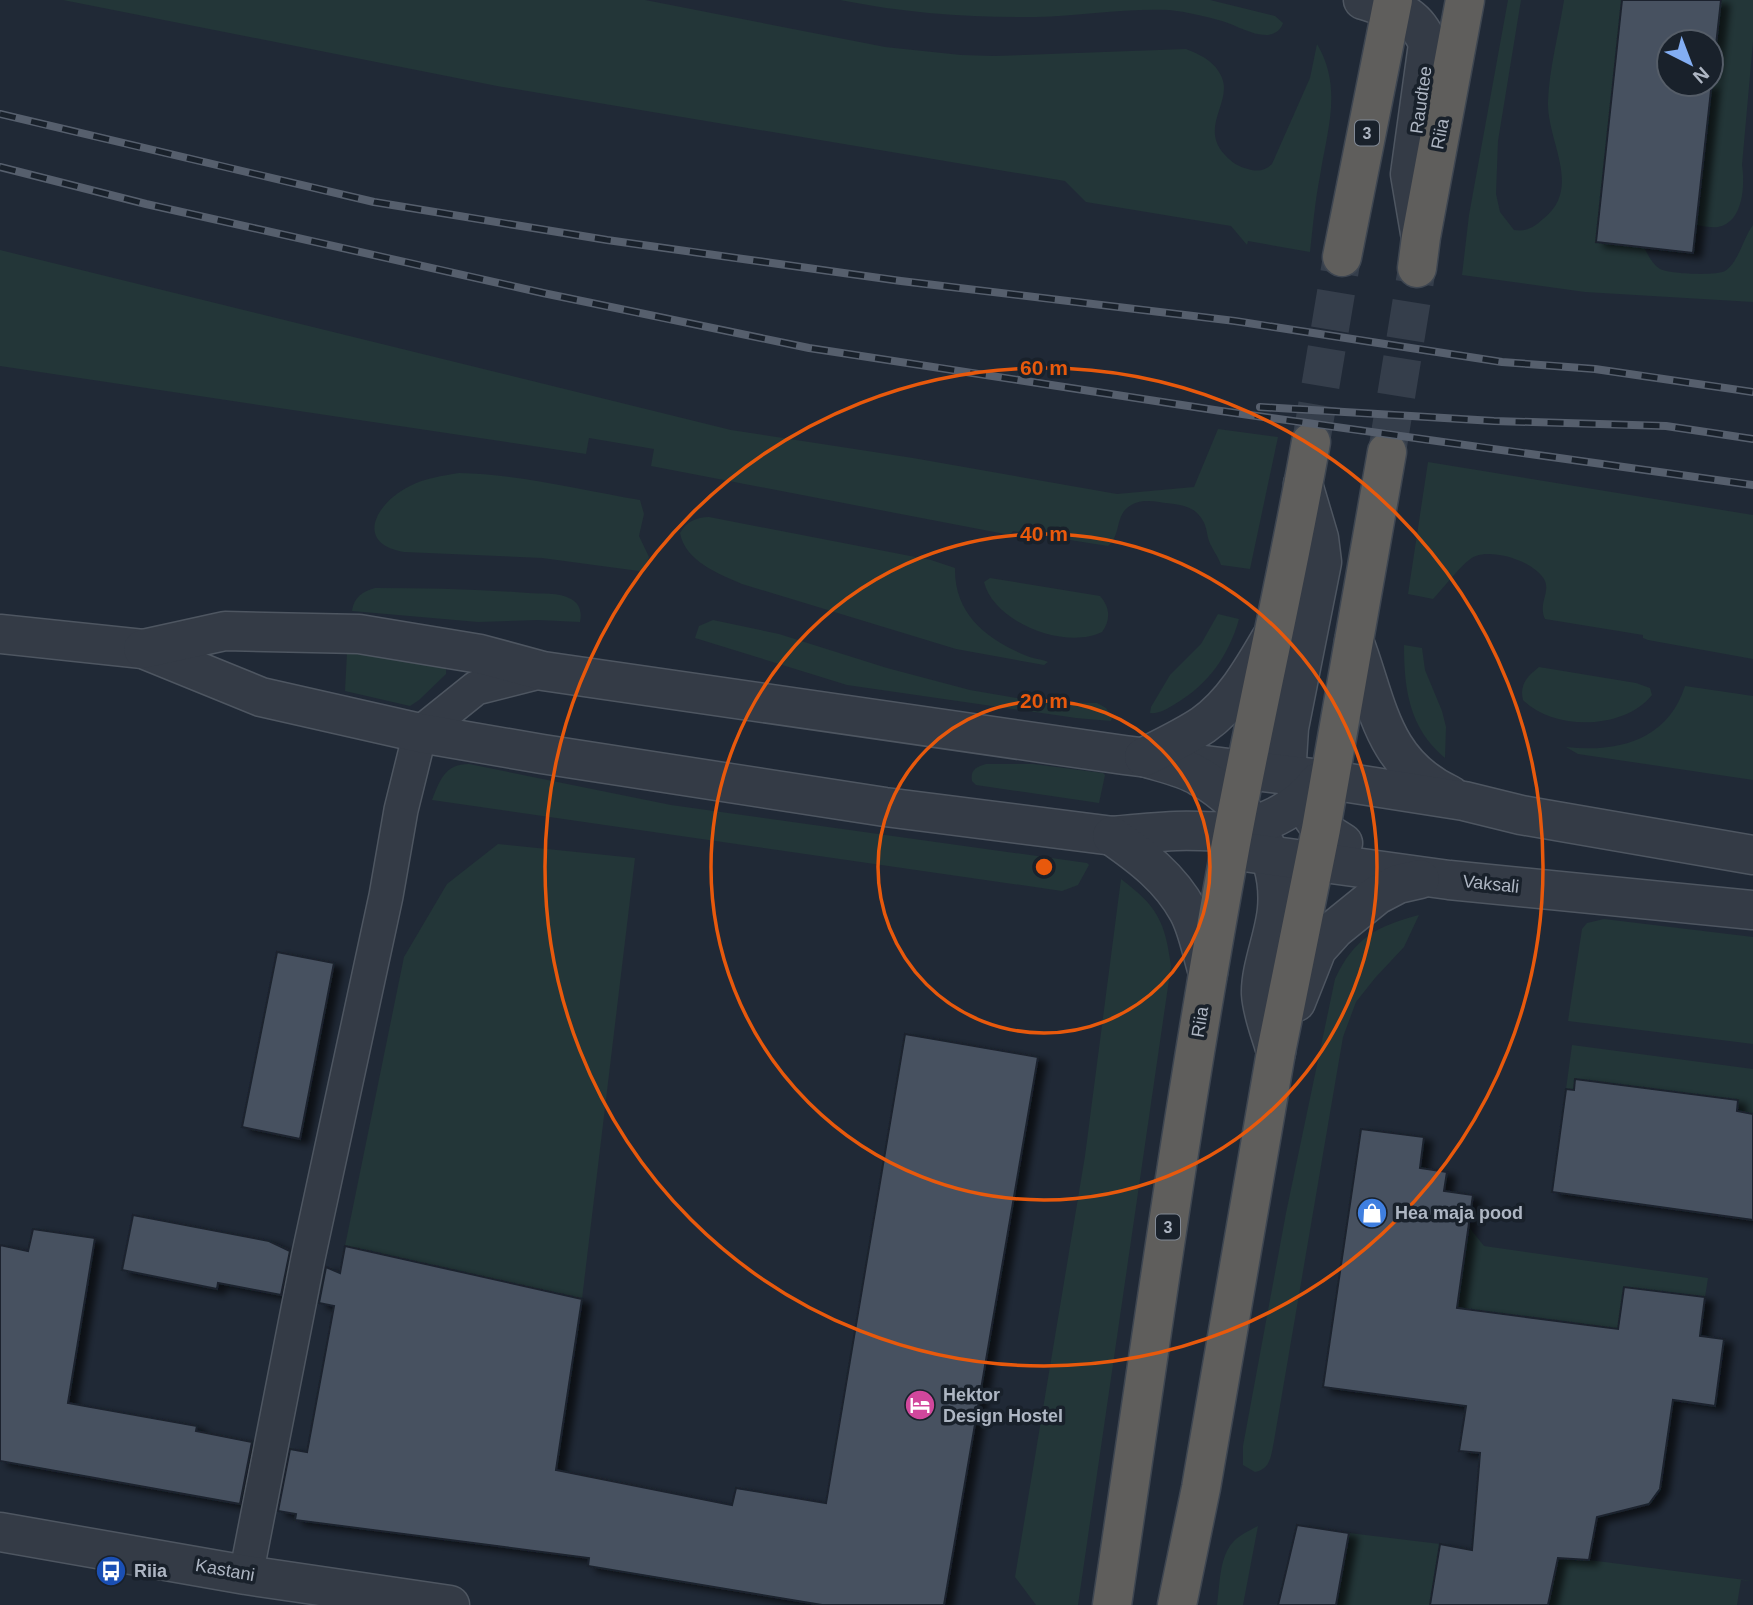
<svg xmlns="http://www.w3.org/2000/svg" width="1753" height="1605" font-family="Helvetica,sans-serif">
  <defs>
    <filter id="shadow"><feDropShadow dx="8" dy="4.5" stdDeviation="3.5" flood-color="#0009"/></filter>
  </defs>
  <rect width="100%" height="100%" fill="#202936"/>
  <g fill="#233638">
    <path d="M63 0H645L885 47 961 55 994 56 1186 49C1201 55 1216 62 1222 78 1232 102 1199 128 1225 155 1231 162 1239 167 1248 169 1257 172 1265 171 1272 164L1310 78 1317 44C1343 88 1327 130 1320 176 1315 201 1313 226 1310 252L1248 241 1247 245 1231 226 1086 202 1065 181 497 86Z"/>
    <path d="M840 0H1210L1275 16 1283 23C1281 30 1275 34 1268 35 1253 36 1236 25 1222 21 1205 16 1187 12 1169 10 1125 8 1081 16 1036 17 970 18 905 13 840 0Z"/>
    <path d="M1508 0H1521L1498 141 1496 194 1500 212 1514 230C1527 232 1534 227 1543 219 1583 188 1547 142 1548 102 1549 69 1559 33 1564 0H1622L1596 242 1644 247C1648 255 1652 264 1660 269 1669 274 1716 276 1725 271 1739 262 1743 238 1753 225V302L1585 292 1462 275 1469 215Z"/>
    <path d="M1721 0H1753V42L1742 165C1745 184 1744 222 1718 227 1712 228 1703 226 1696 225Z"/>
    <path d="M0 250 731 430 913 458 1117 494 1194 487 1218 429 1278 437 1250 569 1221 565C1218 556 1212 549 1209 541 1207 536 1207 530 1205 525 1196 503 1177 505 1159 502 1148 500 1136 500 1127 508 1115 519 1121 535 1108 546L1013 531 1010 535 651 466 654 449 589 438 586 454 0 366Z"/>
    <path d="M1428 462 1753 515V659L1648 640 1643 638V635L1545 619C1538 604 1550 593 1545 581 1536 562 1495 549 1476 556 1465 559 1443 589 1433 599L1408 594Z"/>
    <path d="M459 473C519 474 581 490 640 500L644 514 639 536 649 557 646 566 639 571 542 558 404 552C352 543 378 501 410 486 425 478 442 476 459 473Z"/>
    <path d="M709 517 931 560 955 568C954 615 988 640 1027 656 1034 659 1042 659 1048 662L1044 665 956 649 742 584C719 574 685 561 680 533 686 522 696 517 709 517Z"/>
    <path d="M990 578 1100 596C1110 607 1111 620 1102 632 1066 650 994 623 984 582Z"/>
    <path d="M375 588C426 588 477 589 528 593 541 594 559 592 571 599 580 604 582 612 580 622L538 620 478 622 352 611C354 597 362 592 375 588Z"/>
    <path d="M1218 614 1239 619C1229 655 1208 685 1175 704 1167 709 1159 714 1150 713L1151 707 1170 675 1201 644Z"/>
    <polygon points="713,620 779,634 887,668 970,690 1039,702 1097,703 1106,708 1112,717 1111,721 1076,718 847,685 695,638 699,626"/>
    <path d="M1404 645 1422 648 1425 670 1442 711 1446 727 1445 758C1409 728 1404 689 1404 645Z"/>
    <polygon points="347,653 446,663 446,674 419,700 410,706 345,691"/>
    <path d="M1539 667 1636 683 1650 688 1652 695C1624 730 1554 731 1523 700 1519 684 1528 676 1539 667Z"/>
    <path d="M1685 686 1753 696V780L1578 754 1566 747C1618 753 1668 740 1685 686Z"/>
    <path d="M469 764 671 805 1087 863 1089 865 1078 885 1062 891 432 800C440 780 445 764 469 764Z"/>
    <path d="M986 764H1033L1103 773 1105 775 1099 803 976 785 972 781C970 770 976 767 986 764Z"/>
    <polygon points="498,844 635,858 582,1299 345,1246 404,957 447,884"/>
    <path d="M1121 879C1157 906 1165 921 1171 966L1078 1605H1036L1015 1577 1085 1156Z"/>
    <path d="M1419 915 1404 947 1375 978 1356 1002 1343 1037 1274 1441C1271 1455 1271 1469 1255 1472L1243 1465V1446L1286 1213 1335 979C1354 938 1377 926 1419 915Z"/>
    <polygon points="1604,919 1753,937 1753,1044 1568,1021 1582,929 1587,923"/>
    <polygon points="1572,1045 1753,1069 1753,1114 1737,1111 1738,1100 1576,1079 1574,1090 1566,1089"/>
    <polygon points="1468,1226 1484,1246 1708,1278 1705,1297 1624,1287 1618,1329 1430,1304"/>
    <path d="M1258 1526 1243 1605H1217C1220 1585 1219 1556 1234 1541 1240 1535 1250 1530 1258 1526Z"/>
    <polygon points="1349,1533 1440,1544 1430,1605 1337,1605"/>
    <polygon points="1543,1557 1589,1560 1753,1581 1741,1580 1737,1605 1548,1605 1552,1583"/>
  </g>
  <g fill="#475160" stroke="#1b232d" stroke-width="2" fill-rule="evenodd" filter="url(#shadow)">
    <path d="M1622 0H1721L1693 253 1596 242ZM1669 42H1711V84H1669Z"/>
    <polygon points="277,952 334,963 300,1139 242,1127"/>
    <polygon points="905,1034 1038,1057 944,1605 822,1605 588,1566 589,1558 295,1520 296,1514 278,1511 290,1449 307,1452 334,1306 319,1303 326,1267 340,1273 345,1246 582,1299 556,1470 732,1505 736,1488 826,1503"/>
    <polygon points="1575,1079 1738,1100 1737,1111 1753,1114 1753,1220 1552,1192 1566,1089 1574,1090"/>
    <polygon points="1361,1129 1424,1137 1420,1168 1447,1172 1444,1191 1473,1195 1457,1308 1618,1329 1624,1287 1705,1297 1700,1336 1724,1339 1715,1406 1673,1400 1660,1489 1649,1504 1597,1517 1589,1560 1558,1558 1548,1605 1430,1605 1440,1544 1472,1550 1480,1453 1459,1451 1466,1406 1323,1387"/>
    <polygon points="133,1215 269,1241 290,1251 281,1295 218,1283 217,1289 122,1270"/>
    <polygon points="33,1229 95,1238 68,1403 197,1426 196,1431 252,1442 240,1504 0,1461 0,1245 28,1251"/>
    <polygon points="1297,1525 1349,1533 1336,1605 1278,1605"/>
  </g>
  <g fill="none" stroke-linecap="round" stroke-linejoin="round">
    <g stroke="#353e4b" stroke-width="38" stroke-dasharray="38 19" stroke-linecap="butt">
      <polyline points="1311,442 1342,257"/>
      <polyline points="1387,452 1417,268"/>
    </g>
    <g stroke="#4e5661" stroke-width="36">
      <polyline id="service" points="246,1575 308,1258 386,896 401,810 420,733 476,688 543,671"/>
    </g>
    <g stroke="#4e5661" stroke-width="41">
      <g id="minor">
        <path d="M1363 0C1394 10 1415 11 1428 44L1410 174 1420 233"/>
        <polyline points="0,634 143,649 261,697 420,733 542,754 885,807 1145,840"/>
        <polyline points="143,649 225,631 359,634 480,654 543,671 1124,755 1245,770"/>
        <polyline points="0,1532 246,1575 450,1605"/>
      </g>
    </g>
    <g stroke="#4e5661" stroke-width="41">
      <g id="tertiary">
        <polyline points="1303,484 1319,538 1322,562 1289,728 1287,760 1299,796 1308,811 1321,829 1343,843"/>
        <path d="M1354 641C1378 704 1381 763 1450 795"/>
        <path d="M1144 757C1162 763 1184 767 1200 777 1248 805 1282 853 1277 909 1275 935 1260 969 1261 994 1262 1013 1271 1034 1276 1052"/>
        <path d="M1144 757C1164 747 1185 737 1203 725 1233 704 1253 669 1271 638"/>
        <polyline points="1245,770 1330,780 1464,801 1521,815 1753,855"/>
        <path d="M1112 836C1133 834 1155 832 1176 831 1193 830 1209 832 1225 831 1259 829 1299 809 1318 782"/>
        <path d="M1112 836C1142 857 1170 878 1188 911 1198 929 1202 954 1208 973"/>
        <polyline points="1230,850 1449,880 1753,910"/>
        <polyline points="1296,1002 1317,949 1335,929 1377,895 1398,884 1420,879"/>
      </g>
    </g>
    <g stroke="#3e4651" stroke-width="41">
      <g id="trunk">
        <polyline points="1342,257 1393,0"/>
        <polyline points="1417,268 1421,237 1465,0"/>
        <path d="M1112 1605C1149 1353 1184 1100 1230 849 1255 713 1287 579 1311 442"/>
        <polyline points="1177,1605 1201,1488 1276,1052 1321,829 1387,452"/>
      </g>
    </g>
    <use href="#service" stroke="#343b46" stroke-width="33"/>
    <use href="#minor" stroke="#343b46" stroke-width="38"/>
    <use href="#tertiary" stroke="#343b46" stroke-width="38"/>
    <use href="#trunk" stroke="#5f5e5c" stroke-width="38"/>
    <g stroke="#565f6d" stroke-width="8">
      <g id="rail">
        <polyline points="0,114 374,202 607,240 901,281 1235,321 1502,362 1595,369 1753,392"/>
        <polyline points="0,167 146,204 543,293 809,348 1221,411 1753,485"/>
        <polyline points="1260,407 1494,421 1666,426 1753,439"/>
      </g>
    </g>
    <use href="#rail" stroke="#19212b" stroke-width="5" stroke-dasharray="16" stroke-linecap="butt"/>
  </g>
  <g fill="none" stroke="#e8590c" stroke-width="3.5">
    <circle cx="1044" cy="867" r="166"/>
    <circle cx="1044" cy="867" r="333"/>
    <circle cx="1044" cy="867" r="499"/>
  </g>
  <defs>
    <g id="shop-disc" transform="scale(1.575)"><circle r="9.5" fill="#3f7fe0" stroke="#19212b"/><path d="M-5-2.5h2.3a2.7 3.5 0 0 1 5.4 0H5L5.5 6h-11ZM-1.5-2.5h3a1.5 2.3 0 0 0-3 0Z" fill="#fff"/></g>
    <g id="hotel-disc" transform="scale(1.575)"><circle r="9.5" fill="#d1479c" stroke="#19212b"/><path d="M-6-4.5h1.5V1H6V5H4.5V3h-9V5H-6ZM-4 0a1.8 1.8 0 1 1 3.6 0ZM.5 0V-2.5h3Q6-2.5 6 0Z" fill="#fff"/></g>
    <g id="bus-disc" transform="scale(1.575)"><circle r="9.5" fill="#1a4fb4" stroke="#19212b"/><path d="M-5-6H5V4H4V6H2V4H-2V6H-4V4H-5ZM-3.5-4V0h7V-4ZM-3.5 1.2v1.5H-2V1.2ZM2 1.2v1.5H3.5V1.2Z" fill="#fff"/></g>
  </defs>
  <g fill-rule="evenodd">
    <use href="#shop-disc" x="1372" y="1213"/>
    <use href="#hotel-disc" x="920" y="1405"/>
    <use href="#bus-disc" x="111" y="1571"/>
  </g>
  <g text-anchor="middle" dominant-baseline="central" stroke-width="7" stroke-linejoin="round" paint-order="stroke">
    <g fill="#19212b" stroke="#818995" stroke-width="2">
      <rect x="1355" y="120.5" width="24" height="25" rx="5"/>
      <rect x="1156" y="1214.5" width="24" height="25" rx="5"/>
    </g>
    <g font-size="16" font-weight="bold" fill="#aeb6c3">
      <text x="1367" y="133">3</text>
      <text x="1168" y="1227">3</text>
    </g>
    <g font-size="18" fill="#aeb6c3" stroke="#19212b">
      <text transform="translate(1421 100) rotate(-82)">Raudtee</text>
      <text transform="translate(1440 134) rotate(-79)">Riia</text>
      <text transform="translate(1491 884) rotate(6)">Vaksali</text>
      <text transform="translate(1200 1022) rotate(-81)">Riia</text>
      <text transform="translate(225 1570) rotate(10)">Kastani</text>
    </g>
    <g font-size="18" font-weight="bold" fill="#aeb6c3" stroke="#19212b" text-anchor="start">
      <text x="1395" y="1213">Hea maja pood</text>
      <text x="943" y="1395">Hektor<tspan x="943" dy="21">Design Hostel</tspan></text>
      <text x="134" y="1571">Riia</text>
    </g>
  </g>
  <circle cx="1044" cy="867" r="10" fill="#e8590c" stroke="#19212b" stroke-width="3.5"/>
  <g font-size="21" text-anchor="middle" font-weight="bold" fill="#e8590c" stroke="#19212b" stroke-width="7" stroke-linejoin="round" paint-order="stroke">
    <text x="1044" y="375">60 m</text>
    <text x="1044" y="541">40 m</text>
    <text x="1044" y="708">20 m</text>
  </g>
  <g transform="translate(1690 63) rotate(138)"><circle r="33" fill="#19212b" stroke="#555d68" stroke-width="2"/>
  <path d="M0-5L12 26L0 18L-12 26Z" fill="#83aef3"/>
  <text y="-10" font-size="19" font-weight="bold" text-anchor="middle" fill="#aeb6c3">N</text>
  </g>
</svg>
